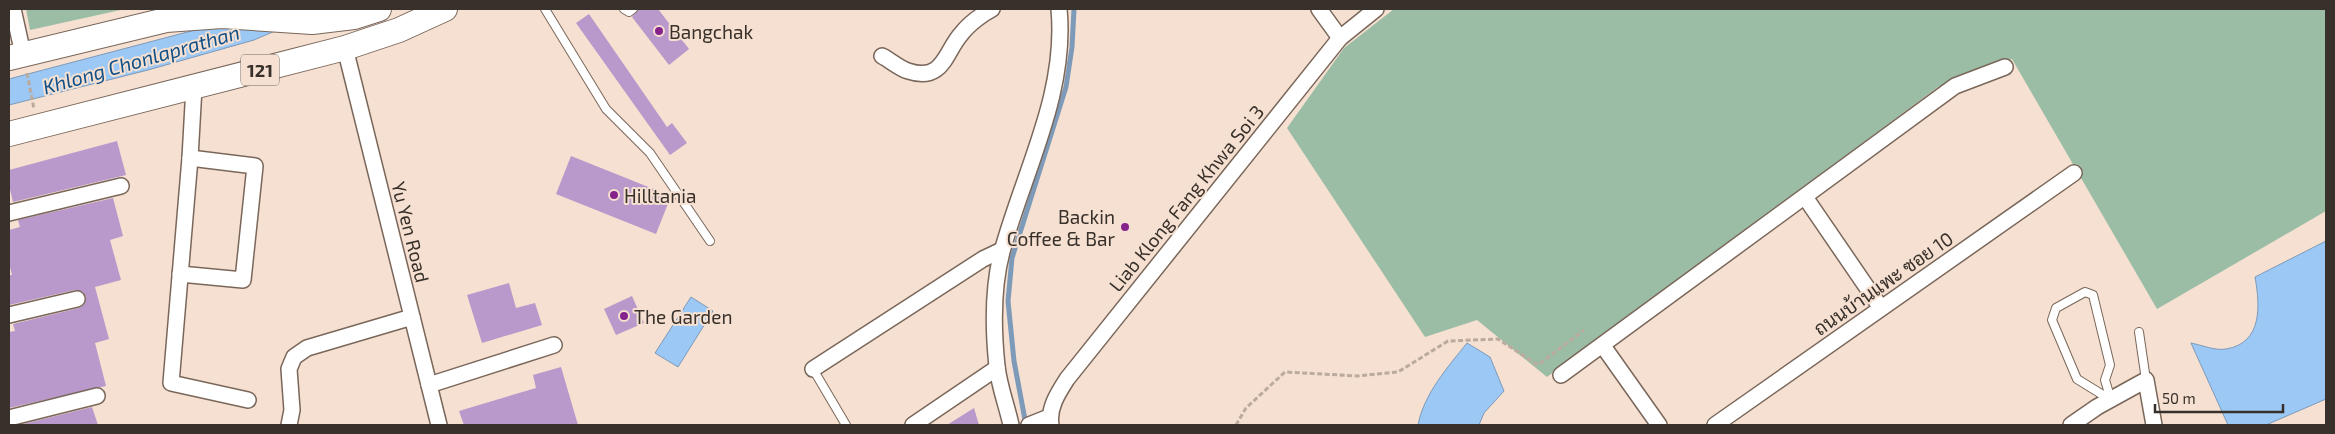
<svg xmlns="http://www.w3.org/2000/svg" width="2335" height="434" font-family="'Exo 2',Sarabun,sans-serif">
  <rect width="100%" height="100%" fill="#f5e0d1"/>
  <g fill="#9bbda6">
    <polygon points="26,9 125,9 30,30"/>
    <polygon points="1394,9 2325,9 2326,211 2157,309 2012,59 1938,87 1547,377 1477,320 1425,337 1287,128 1344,48"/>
  </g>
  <g fill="#9cc8f6" stroke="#7e9ab9">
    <polygon points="255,9 326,9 254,40 148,70 9,105 9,79 214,25"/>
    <path d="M2326 241V399L2266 425H2228L2191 343C2201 345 2216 351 2226 349 2263 343 2260 305 2255 277Z"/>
    <polygon points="691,297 713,311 678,367 655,353"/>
    <path d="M1467 343 1490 357 1504 391 1484 413 1479 425H1418C1424 394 1447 368 1467 343Z"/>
  </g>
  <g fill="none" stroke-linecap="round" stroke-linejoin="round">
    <polyline stroke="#7e9ab9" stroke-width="5" points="1026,425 1014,361 1008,301 1012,258 1066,87 1072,47 1074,9"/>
  </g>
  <g fill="#b998cb">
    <polygon points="639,9 658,9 689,49 669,65 632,17"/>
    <polygon points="589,14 667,127 672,123 687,143 670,155 576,23"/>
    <polygon points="117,141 126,175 13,202 9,185 9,170"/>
    <polygon points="571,156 671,196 656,234 556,194"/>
    <polygon points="113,198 123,236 110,240 121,280 95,287 109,339 95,343 106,386 9,408 9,332 15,331 13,324 79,308 84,305 86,297 83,292 75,290 9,305 9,275 12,275 9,263 9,230 20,227 18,220"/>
    <polygon points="509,283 516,308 535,303 542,325 482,343 467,295"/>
    <polygon points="632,296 644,323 616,335 604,309"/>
    <polygon points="561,367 578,425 464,425 459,411 536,388 533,375"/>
    <polygon points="92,407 98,425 19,425"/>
    <polygon points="974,408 979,425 947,425"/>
  </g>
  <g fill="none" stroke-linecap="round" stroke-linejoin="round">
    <g stroke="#7a675a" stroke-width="10">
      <g id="service">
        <polyline points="545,9 606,109 650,153 710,241"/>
        <polyline points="624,9 629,12 633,9"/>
        <polygon points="2085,292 2093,295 2110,365 2105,380 2111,400 2077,379 2052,320 2056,308"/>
        <polyline points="2139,332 2146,380"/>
        <polyline points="813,369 846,425"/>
      </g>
    </g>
    <g stroke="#7a675a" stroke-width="18">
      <g id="minor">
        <polyline points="13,9 23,54"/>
        <polyline points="1319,9 1340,38"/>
        <polyline points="345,48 439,425"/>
        <path d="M882 56C890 60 899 68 908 71 944 83 945 51 962 33 969 24 982 14 992 9"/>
        <polyline points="194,87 190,158 171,383 248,400"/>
        <polyline points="1805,197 1881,308"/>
        <polyline points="9,213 121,186"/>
        <polyline points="180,274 243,280 255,166 190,158"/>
        <polyline points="9,315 77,299"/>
        <polyline points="1603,346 1659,425"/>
        <polyline points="813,369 983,259 1002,250"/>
        <polyline points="1561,375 1955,86 2005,67"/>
        <polyline points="429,385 554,345"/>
        <polyline points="9,418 97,396"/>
        <polyline points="289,425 292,410 289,369 294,357 307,348 412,317"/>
        <polyline points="913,425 997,368"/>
        <path d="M1011 425C1007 406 999 386 997 366 993 328 992 286 1003 248 1025 169 1067 93 1059 9"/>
        <polyline points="1029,425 1049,417"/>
        <path d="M1051 425C1048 408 1058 393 1067 379L1340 38 1376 9"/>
        <polyline points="1715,425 2074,173"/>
        <polyline points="2071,425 2097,407 2146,380 2154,425"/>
      </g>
    </g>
    <g stroke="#7a675a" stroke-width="26">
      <g id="primary">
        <polyline points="9,58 166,20 222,16 312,22 354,17 379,9"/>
        <polyline points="9,134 345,48 399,30 445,9"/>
      </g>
    </g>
    <g stroke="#bbaa9e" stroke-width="3" stroke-dasharray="5 2.5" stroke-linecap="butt">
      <polyline points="27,73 34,109"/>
      <polyline points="1236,425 1246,408 1285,372 1358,376 1398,372 1448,341 1498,339 1538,365 1584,330"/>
    </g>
    <use href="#service" stroke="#fff" stroke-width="8"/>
    <use href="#minor" stroke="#fff" stroke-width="15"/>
    <use href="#primary" stroke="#fff" stroke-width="24"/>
  </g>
  <g fill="#85228b" stroke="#f5e0d1" stroke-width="2">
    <circle cx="659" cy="31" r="5"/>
    <circle cx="614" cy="195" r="5"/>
    <circle cx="1125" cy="227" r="5"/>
    <circle cx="624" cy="316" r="5"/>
  </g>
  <g text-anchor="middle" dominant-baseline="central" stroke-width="4" stroke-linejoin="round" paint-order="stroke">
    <rect fill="#f5e0d1" stroke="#71655c" stroke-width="1" x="241" y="54.5" width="38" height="31" rx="4"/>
    <g font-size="18" font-weight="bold" fill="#38302a">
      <text x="260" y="70">121</text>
    </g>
    <g font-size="19" fill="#38302a" stroke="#f5e0d1" text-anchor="start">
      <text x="669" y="31">Bangchak</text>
      <text x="624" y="195">Hilltania</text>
      <text x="1115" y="216" text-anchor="end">Backin<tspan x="1115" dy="22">Coffee &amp; Bar</tspan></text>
      <text x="634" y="316">The Garden</text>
    </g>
    <g font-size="19" fill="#38302a" stroke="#f5e0d1">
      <text transform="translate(1186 198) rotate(-51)">Liab Klong Fang Khwa Soi 3</text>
      <text transform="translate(411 232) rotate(76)">Yu Yen Road</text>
      <text transform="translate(1883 283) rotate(-35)">ถนนบ้านแพะ ซอย 10</text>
    </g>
    <g font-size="20" font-style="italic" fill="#105088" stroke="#f5e0d1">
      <text transform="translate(141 59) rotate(-16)">Khlong Chonlaprathan</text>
    </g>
  </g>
  <rect width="2335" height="434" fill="none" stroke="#38302a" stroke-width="20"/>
  <path d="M2155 404v8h128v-8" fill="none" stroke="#38302a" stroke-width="2.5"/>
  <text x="2162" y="404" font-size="15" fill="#38302a" stroke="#f5e0d1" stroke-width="4" paint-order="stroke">50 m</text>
</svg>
